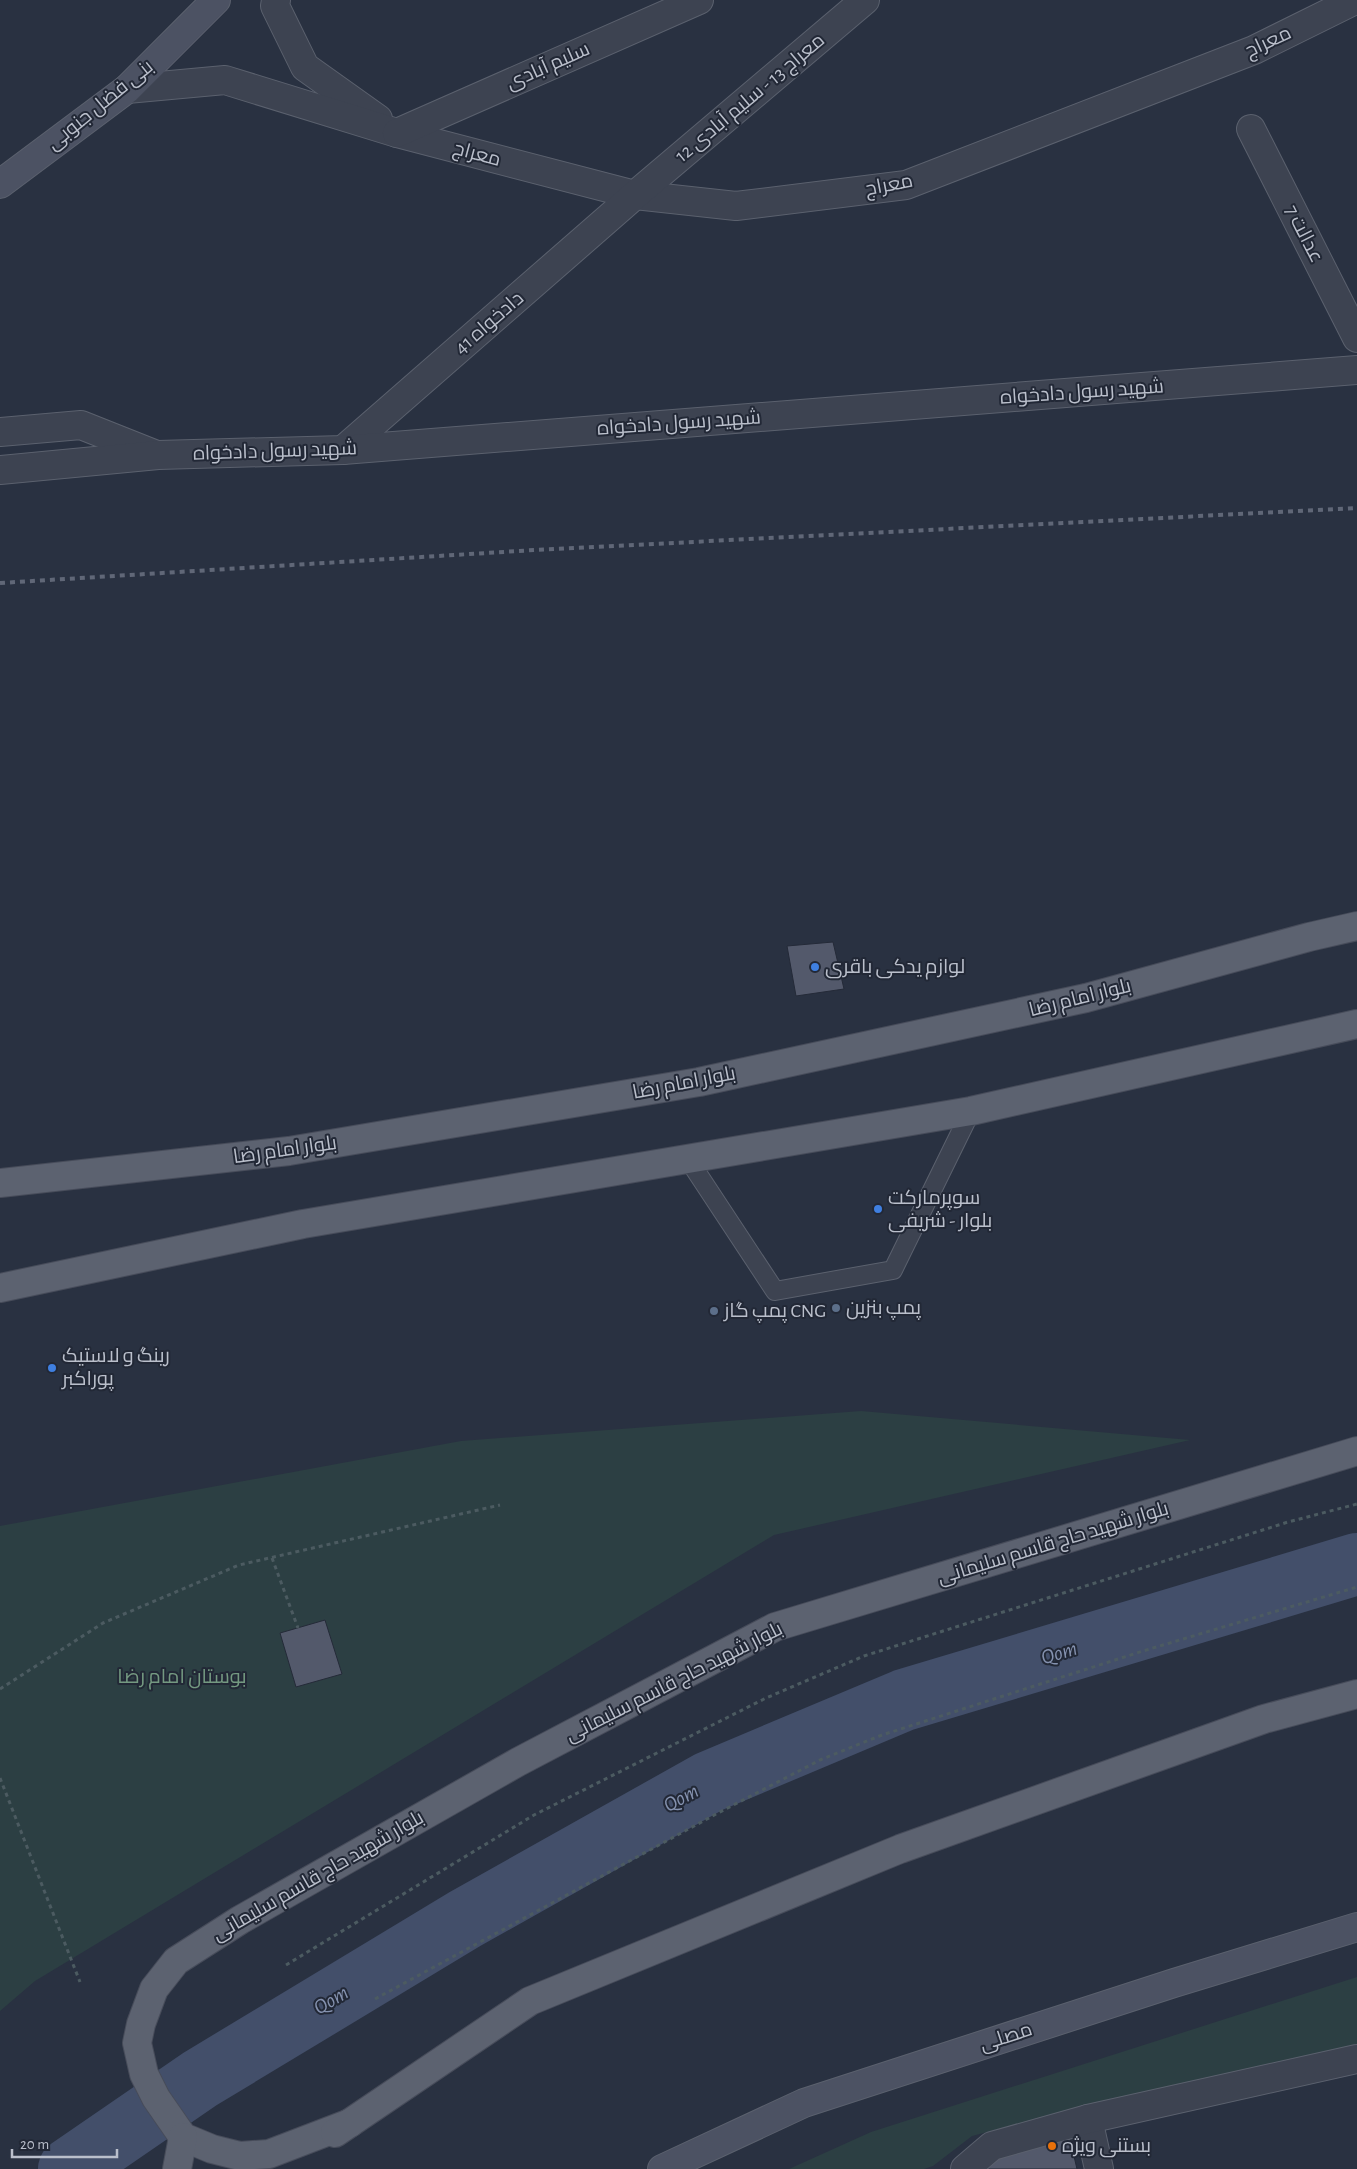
<svg xmlns="http://www.w3.org/2000/svg" width="1357" height="2169" font-family="'Alegreya Sans',Cairo,sans-serif">
  <rect width="100%" height="100%" fill="#293141"/>
  <g fill="#2c3f43">
    <polygon points="861,1411 1190,1440 774,1535 35,1981 0,2011 0,1526 461,1441"/>
    <polygon points="1357,1977 1357,2046 1102,2102 972,2136 933,2166 924,2169 789,2169 871,2132"/>
  </g>
  <g fill="none" stroke-linecap="round" stroke-linejoin="round">
    <polyline stroke="#434f6a" stroke-width="62" points="69,2169 200,2079 465,1919 709,1782 904,1700 1357,1564"/>
  </g>
  <g fill="#53596b" stroke="#242a38">
    <polygon points="833,942 844,989 796,996 787,946"/>
    <polygon points="325,1620 342,1674 296,1687 280,1633"/>
    <polygon points="1069,2135 1077,2169 986,2169 995,2157"/>
  </g>
  <g fill="none" stroke-linecap="round" stroke-linejoin="round">
    <g stroke="#5b616e" stroke-width="20">
      <polyline id="service" points="688,1159 775,1291 893,1270 971,1111"/>
    </g>
    <g stroke="#5b616e" stroke-width="30">
      <g id="minor">
        <polyline points="276,0 275,6 305,67 378,119"/>
        <polyline points="127,89 225,80 397,133 635,195 736,206 906,185 1254,50 1355,0"/>
        <polyline points="1251,129 1357,338"/>
        <polyline points="397,133 699,0"/>
        <polyline points="343,450 635,195 865,0"/>
        <polyline points="1088,2119 1099,2169"/>
        <polyline points="965,2169 992,2146 1088,2119 1357,2059"/>
      </g>
    </g>
    <g stroke="#5b616e" stroke-width="30">
      <g id="tertiary">
        <polyline points="0,432 81,425 154,454"/>
        <polyline points="0,470 158,455 343,450 1357,370"/>
      </g>
    </g>
    <g stroke="#5b616e" stroke-width="30">
      <g id="secondary">
        <polyline points="0,184 127,89 216,0"/>
        <polyline points="662,2169 804,2103 1174,1983 1357,1927"/>
      </g>
    </g>
    <g stroke="#474c5a" stroke-width="30">
      <g id="primary">
        <polyline points="0,1183 289,1151 699,1082 1086,998 1309,937 1357,926"/>
        <polyline points="0,1288 303,1224 971,1111 1357,1024"/>
        <polyline points="350,2123 269,2154 240,2156 212,2149 183,2137 156,2098 144,2074 137,2043 141,2024 154,1989 176,1961 240,1920 518,1762 775,1627 1357,1451"/>
        <polyline points="335,2133 530,2001 900,1849 1264,1719 1357,1694"/>
        <polyline points="177,2169 183,2137"/>
      </g>
    </g>
    <g stroke="#4c5b61" stroke-width="3" stroke-dasharray="4 4" stroke-linecap="butt">
      <polyline points="272,1558 298,1628"/>
      <polyline points="0,1689 103,1623 239,1565 500,1505"/>
      <polyline points="0,1778 80,1982"/>
      <polyline points="286,1965 534,1815 766,1698 864,1656 1288,1522 1357,1504"/>
      <polyline points="375,1999 718,1813 820,1760 882,1735 1143,1651 1357,1587"/>
    </g>
    <use href="#service" stroke="#3d4351" stroke-width="18"/>
    <use href="#minor" stroke="#3d4351" stroke-width="28"/>
    <use href="#tertiary" stroke="#3d4351" stroke-width="28"/>
    <use href="#secondary" stroke="#4c5263" stroke-width="28"/>
    <use href="#primary" stroke="#5c6270" stroke-width="28"/>
    <polyline stroke="#606777" stroke-width="4" stroke-dasharray="5 5" stroke-linecap="butt" points="0,583 535,550 1357,508"/>
  </g>
  <g fill="#3f7fe0" stroke="#222836" stroke-width="2">
    <circle cx="815" cy="967" r="5"/>
    <circle cx="878" cy="1209" r="5"/>
    <circle cx="52" cy="1368" r="5"/>
  </g>
  <g fill="#5c6f8a" stroke="#222836" stroke-width="2">
    <circle cx="836" cy="1308" r="5"/>
    <circle cx="714" cy="1311" r="5"/>
  </g>
  <circle fill="#e8710a" stroke="#222836" stroke-width="2" cx="1052" cy="2146" r="5"/>
  <g text-anchor="middle" dominant-baseline="central" stroke-width="4" stroke-linejoin="round" paint-order="stroke">
    <g font-size="20" fill="#babfcb" stroke="#222836">
      <text transform="translate(1268 42) rotate(-25)">معراج</text>
      <text transform="translate(548 66) rotate(-24)">سلیم آبادی</text>
      <text transform="translate(750 98) rotate(-40)">معراج 13 - سلیم آبادی 12</text>
      <text transform="translate(100 105) rotate(-39)">بنی فضل جنوبی</text>
      <text transform="translate(477 154) rotate(15)">معراج</text>
      <text transform="translate(889 185) rotate(-11)">معراج</text>
      <text transform="translate(1304 234) rotate(63)">عدالت 7</text>
      <text transform="translate(489 323) rotate(-41)">دادخواه 41</text>
      <text transform="translate(1082 392) rotate(-4)">شهید رسول دادخواه</text>
      <text transform="translate(679 423) rotate(-4)">شهید رسول دادخواه</text>
      <text transform="translate(275 451) rotate(-2)">شهید رسول دادخواه</text>
      <text transform="translate(1080 998) rotate(-14)">بلوار امام رضا</text>
      <text transform="translate(684 1083) rotate(-11)">بلوار امام رضا</text>
      <text transform="translate(285 1150) rotate(-8)">بلوار امام رضا</text>
      <text transform="translate(1053 1543) rotate(-17)">بلوار شهید حاج قاسم سلیمانی</text>
      <text transform="translate(674 1682) rotate(-27)">بلوار شهید حاج قاسم سلیمانی</text>
      <text transform="translate(318 1876) rotate(-30)">بلوار شهید حاج قاسم سلیمانی</text>
      <text transform="translate(1006 2037) rotate(-18)">مصلی</text>
    </g>
    <g font-size="20" fill="#babfcb" stroke="#222836" text-anchor="start">
      <text x="825" y="967">لوازم یدکی باقری</text>
      <text x="888" y="1198">سوپرمارکت<tspan x="888" dy="23">بلوار - شریفی</tspan></text>
      <text x="846" y="1308">پمپ بنزین</text>
      <text x="724" y="1311">پمپ گاز CNG</text>
      <text x="62" y="1356">رینگ و لاستیک<tspan x="62" dy="23">پوراکبر</tspan></text>
      <text x="1062" y="2146">بستنی ویژه</text>
    </g>
    <g font-size="20" fill="#749981" stroke="#222836">
      <text x="182" y="1677">بوستان امام رضا</text>
    </g>
    <g font-size="21" font-style="italic" fill="#8592af" stroke="#222836">
      <text transform="translate(1059 1653) rotate(-17)">Qom</text>
      <text transform="translate(681 1798) rotate(-29)">Qom</text>
      <text transform="translate(331 2000) rotate(-31)">Qom</text>
    </g>
  </g>
  <path d="M12 2149v8h105v-8" fill="none" stroke="#babfcb" stroke-width="2.5"/>
  <text x="20" y="2149" font-size="15" fill="#babfcb" stroke="#222836" stroke-width="4" paint-order="stroke">20 m</text>
</svg>
